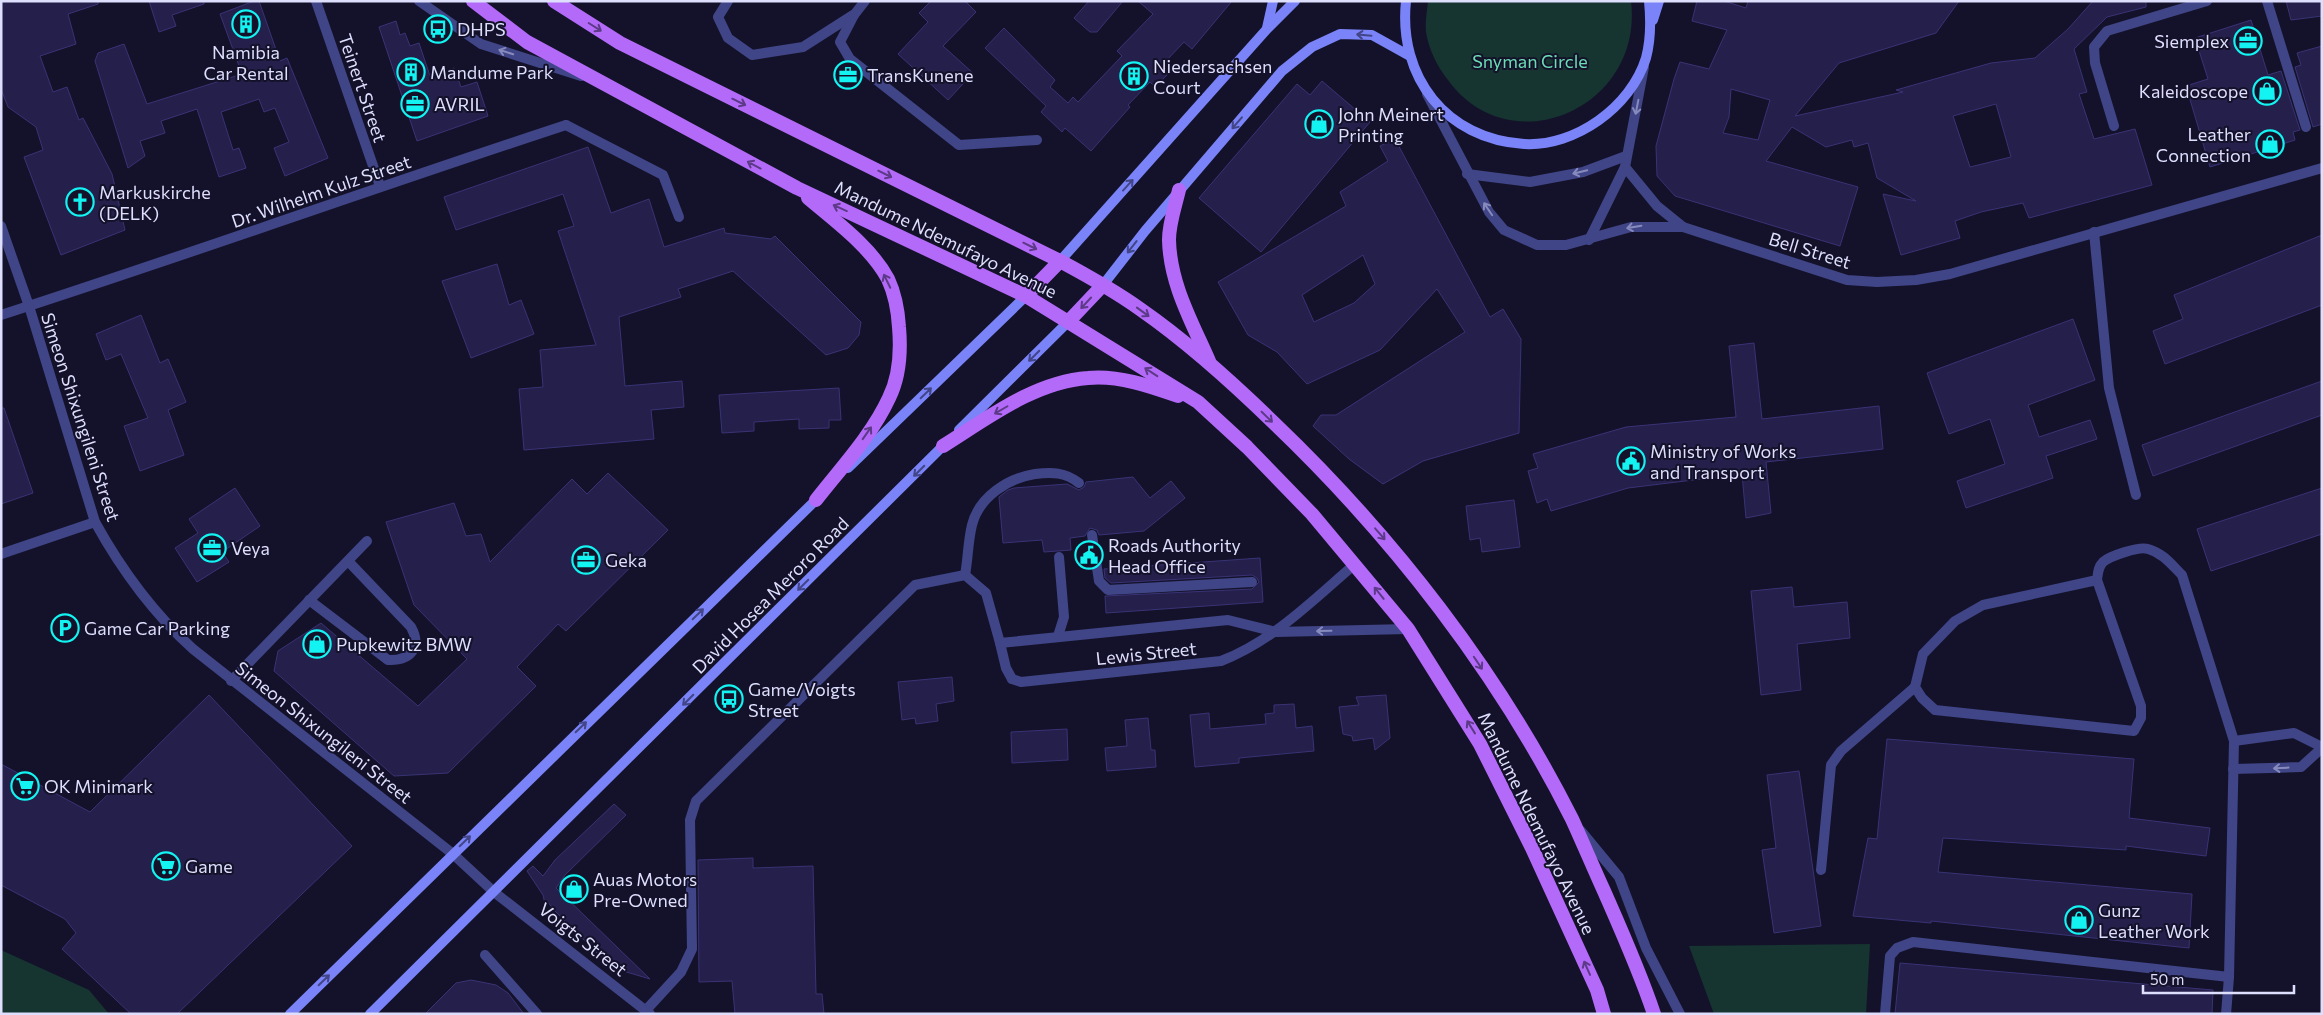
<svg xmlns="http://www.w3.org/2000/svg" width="2323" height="1015" font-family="Commissioner,sans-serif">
  <rect width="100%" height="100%" fill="#14122a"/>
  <g fill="#163430">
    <path d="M1428 1H1631C1644 108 1510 166 1448 80 1437 66 1429 50 1426 32 1425 22 1427 11 1428 1Z"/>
    <polygon points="1870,944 1866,1014 1714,1014 1689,946"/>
    <polygon points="1,950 89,990 109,1014 1,1014"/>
  </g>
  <g fill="#241f4b" stroke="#393375" fill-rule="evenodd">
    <polygon points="1,1 98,1 98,4 68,14 76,44 40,56 53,92 67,87 79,120 83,118 112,174 125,230 61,255 24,157 43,150 36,127 8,107 1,89"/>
    <polygon points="149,1 204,1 204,4 172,15 176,26 159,32"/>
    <polygon points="254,1 259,1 280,61 287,58 328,158 285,176 274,148 289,142 275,108 264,112 259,99 221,112 233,150 239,148 246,168 219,177 197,109 161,121 165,133 140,141 145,156 128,168 95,61 98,53 124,44 147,104 242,74 220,14"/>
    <polygon points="931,1 965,1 976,12 943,46 973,73 948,100 898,54 928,22 919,13"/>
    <polygon points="1089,1 1123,1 1097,32 1090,32 1074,18"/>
    <polygon points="1138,1 1232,1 1192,49 1184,42 1163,64 1171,71 1155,87 1150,82 1128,105 1130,107 1091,151 1065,128 1062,132 1041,112 1046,106 985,48 1004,28 1055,80 1050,87 1068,103 1073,97 1078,102 1122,56 1117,51 1153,14"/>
    <path d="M1697 1H1724L1746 8 1748 1H1959L1936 33 1839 63 1795 116 1903 92 1896 90 1991 63 2035 58 2068 29 2093 1H2146V7L2107 17 2074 49 2087 92 2079 94 2094 139 2135 129 2152 185 2029 218 2023 203 1981 212 1955 221 1960 238 1901 255 1883 194 1916 201 1877 178 1868 143 1854 147 1852 140 1826 147 1792 127 1766 161 1858 187 1840 246 1675 196 1657 176 1656 146 1674 79 1680 62 1709 69 1727 30 1692 21ZM1731 89 1770 100 1758 140 1723 133 1729 117ZM1996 104 2011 157 1970 167 1953 116Z"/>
    <polygon points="2286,1 2322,1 2322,16 2291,20"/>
    <polygon points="2251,20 2268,75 2281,71 2300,130 2293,132 2295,140 2210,167 2186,86 2208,79 2195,38"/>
    <polygon points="396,21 400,35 405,33 410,46 419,43 430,76 454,68 461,87 477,82 488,116 417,141 379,27"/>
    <polygon points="2322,46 2322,124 2313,127 2295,67 2301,65 2297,53"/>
    <polygon points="1322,81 1370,122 1261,252 1199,198 1297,84 1310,95"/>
    <path d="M1395 139 1490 317 1503 309 1521 339 1519 433 1423 461 1383 484 1349 459 1313 426 1321 415H1336L1465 332 1437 289 1380 350 1307 384 1277 352 1248 335 1218 282 1346 206 1340 192 1388 161 1380 146ZM1363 255 1375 284 1354 303 1314 322 1302 295Z"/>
    <polygon points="588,147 611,213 649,199 664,247 724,228 725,233 771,239 775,236 861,322 859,335 848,348 826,355 733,271 678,289 681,297 619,317 625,386 682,381 684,407 651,410 654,439 524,450 519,389 543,387 540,350 596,345 558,231 574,226 563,194 456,230 444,197"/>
    <polygon points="2322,235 2322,305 2165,364 2153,331 2183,319 2174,295"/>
    <polygon points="497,264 509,305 521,300 534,334 471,358 442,281"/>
    <polygon points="141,315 160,363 168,359 186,402 168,410 184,455 140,471 124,426 148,418 121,354 106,360 96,334"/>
    <polygon points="2073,319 2095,380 2028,405 2039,437 2090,420 2097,439 2046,456 2053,478 1966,508 1957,481 2005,464 1990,419 1949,434 1927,373"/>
    <polygon points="1754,343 1762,419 1879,406 1883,449 1766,462 1771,513 1746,518 1742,474 1628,488 1551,511 1547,499 1537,503 1528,471 1538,468 1533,454 1626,427 1736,417 1729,346"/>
    <polygon points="2322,381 2322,415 2153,476 2142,445"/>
    <polygon points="839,388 841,420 829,420 829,428 799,429 799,419 754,422 754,431 722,433 719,395"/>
    <polygon points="1,408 4,408 33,493 1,504"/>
    <polygon points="608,473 668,530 566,631 558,624 517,667 536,686 448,773 394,776 274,671 278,651 321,623 418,706 467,659 414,605 386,522 454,503 466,536 481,534 490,562 572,479 587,494"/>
    <polygon points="1133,477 1150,498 1171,481 1185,498 1144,531 1099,535 1097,530 1090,528 1085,536 1070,538 1071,550 1044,552 1042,540 1003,543 999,497 1008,490 1014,488 1067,484 1079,490 1084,487 1086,482"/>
    <polygon points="235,488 260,526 222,552 229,562 197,582 175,548 198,533 189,519"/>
    <polygon points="2322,488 2322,534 2211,571 2197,529"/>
    <polygon points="1514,500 1520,547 1482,552 1480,538 1470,540 1466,506"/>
    <polygon points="1260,558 1263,602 1106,613 1105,596 1252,589 1259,582 1257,578 1252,575 1111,583 1105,578 1104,569"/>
    <polygon points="1792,587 1794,607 1847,602 1850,638 1797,644 1801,690 1761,695 1751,591"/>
    <polygon points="952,677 954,701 936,704 938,721 916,724 915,718 902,720 898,682"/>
    <polygon points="209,695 352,846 177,1014 131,1014 62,949 76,933 65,919 1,885 1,764 90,812"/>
    <polygon points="1386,695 1390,738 1375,750 1373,738 1353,741 1352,736 1343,734 1339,707 1359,705 1356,697"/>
    <polygon points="1294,704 1296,728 1312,726 1314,751 1239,758 1239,763 1195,767 1190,715 1209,713 1210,729 1266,724 1265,714 1274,713 1274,705"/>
    <polygon points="1148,718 1151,750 1155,750 1156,767 1107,771 1105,748 1127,746 1125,720"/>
    <polygon points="1067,729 1068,760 1012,763 1011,732"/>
    <polygon points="1887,739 2134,759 2129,818 2210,828 2206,856 2126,846 2126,850 1943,838 1938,872 2192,894 2189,948 1931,921 1931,923 1853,916 1868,838 1877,839"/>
    <polygon points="1799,771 1821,926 1774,933 1762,850 1776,848 1767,775"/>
    <polygon points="614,804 626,815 565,875 556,888 650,979 613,968 604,960 555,911 547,901 545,904 543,895 527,871 533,866 543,876 555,860"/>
    <polygon points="753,858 753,868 813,866 816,994 822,994 824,1014 735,1014 732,981 699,982 698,860"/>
    <polygon points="1900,963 2213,990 2212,1014 1895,1014"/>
    <polygon points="471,980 496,985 508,993 524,1014 425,1014 456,983"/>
  </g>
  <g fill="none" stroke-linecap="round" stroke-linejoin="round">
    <g stroke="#404587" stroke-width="10">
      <polyline points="419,1 481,44 581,76"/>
      <polyline points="728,1 718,17 728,38 752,55 803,47 853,15"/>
      <polyline points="2267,1 2306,127"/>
      <polyline points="854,15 840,42 850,59 959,145 1037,140"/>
      <polyline points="566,125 663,175 679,217"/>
      <polyline points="2114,126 2095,63 2094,47 2107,31 2207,1"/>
      <polyline points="1467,174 1530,182 1583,172 1626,156"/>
      <polyline points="2094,232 2109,388 2136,495"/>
      <polyline points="1092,535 1099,581 1108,590 1252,582"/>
      <path d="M965 575C968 559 968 541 972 525 979 497 1008 478 1035 474 1052 472 1065 472 1079 483"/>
      <path d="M2097 580 1983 605 1955 621 1923 654 1915 687 1922 698 1935 710 2134 731 2141 718V706L2097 580C2098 573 2098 567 2103 562 2110 556 2139 546 2148 549 2163 553 2171 564 2182 575L2234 741 2229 977 2226 1014"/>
      <path d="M309 600 388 660C411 661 422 647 411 627L348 561"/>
      <polyline points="1058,636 1064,617 1059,557"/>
      <polyline points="1000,643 1006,668 1012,679"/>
      <polyline points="231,681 367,541"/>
      <polyline points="2234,741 2294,733 2322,747"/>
      <polyline points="2233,769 2301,767 2322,748"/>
      <polyline points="1581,831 1619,877 1646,948 1680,1014"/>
      <polyline points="1821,870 1831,765 1841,751 1915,687"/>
      <polyline points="485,955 537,1014"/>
      <polyline points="647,1009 681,972 692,949 690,820 696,801 915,585 965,575 986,593 1000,643 1228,620 1276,632"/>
      <polyline points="1885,1014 1890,956 1897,948 1913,942 2229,977"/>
    </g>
    <g stroke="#404587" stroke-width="10">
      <polyline points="316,1 380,186"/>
      <polyline points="854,15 865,1"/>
      <polyline points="1644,67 1625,167 1657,206 1683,227"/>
      <polyline points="1427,94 1489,212 1504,230 1537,245 1566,245 1631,227 1683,227 1847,280 1877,282 1916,280 1950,274 2322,168"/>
      <polyline points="1589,240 1625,167"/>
      <path d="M1 315C190 254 377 187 566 125"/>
      <polyline points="1,554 95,522"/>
      <polyline points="1276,632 1408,629"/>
      <path d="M1012 679 1021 682 1221 661C1273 641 1313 600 1355 564"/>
      <polyline points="494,892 650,1014"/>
    </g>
    <path stroke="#404587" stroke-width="10" d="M1 226 29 306 95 522C121 569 153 613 193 649L453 854 494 892"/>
    <g stroke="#7a84f8" stroke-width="10">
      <path d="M1406 1C1398 77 1446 139 1524 144 1575 147 1631 107 1646 58 1651 39 1651 21 1649 1"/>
      <polyline points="1653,20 1659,1"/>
      <polyline points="1267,28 1273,1"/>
      <polyline points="1060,261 1267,29 1295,1"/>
      <polyline points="1103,285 1145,231 1282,71 1312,47 1340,34 1372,35 1408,55"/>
      <polyline points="959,430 1068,322"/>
      <polyline points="848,468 1026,296"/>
      <polyline points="290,1014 820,496"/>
      <polyline points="370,1014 947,442"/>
    </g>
    <g stroke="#b46af8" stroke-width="14">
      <polyline points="473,1 527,42 797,188 1026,296 1198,402 1247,447 1312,514 1408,629 1480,744 1532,848 1597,990 1604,1014"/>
      <path d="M554 1 620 43 1060 261C1088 276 1115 291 1140 309 1189 343 1233 383 1275 424 1393 537 1498 672 1572 819 1583 843 1593 867 1604 891 1622 932 1640 972 1654 1014"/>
      <path d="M1179 190C1175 207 1169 223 1169 240 1170 284 1192 322 1209 361"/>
      <path d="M808 198C835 221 871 247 888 279 895 294 898 311 899 327 901 350 900 376 889 398 872 435 841 468 816 500"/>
      <polyline points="1026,296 1060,261"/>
      <polyline points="1068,322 1103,285"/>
      <path d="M943 446C988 418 1034 382 1088 378 1118 375 1150 386 1178 396"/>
    </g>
  </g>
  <defs><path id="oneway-shaft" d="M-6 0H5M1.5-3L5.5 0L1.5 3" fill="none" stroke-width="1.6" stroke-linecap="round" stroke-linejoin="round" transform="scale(1.25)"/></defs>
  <g stroke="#5c3a87">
    <use href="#oneway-shaft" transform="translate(595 27) rotate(32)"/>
    <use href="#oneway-shaft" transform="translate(739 102) rotate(26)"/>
    <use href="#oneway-shaft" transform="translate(754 165) rotate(-152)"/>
    <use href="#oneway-shaft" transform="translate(885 174) rotate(26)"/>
    <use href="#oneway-shaft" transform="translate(840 208) rotate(-156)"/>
    <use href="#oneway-shaft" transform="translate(1030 246) rotate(26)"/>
    <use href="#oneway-shaft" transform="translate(887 281) rotate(-116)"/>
    <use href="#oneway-shaft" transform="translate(1086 303) rotate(133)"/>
    <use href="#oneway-shaft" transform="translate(1143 312) rotate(36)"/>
    <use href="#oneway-shaft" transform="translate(1151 372) rotate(-147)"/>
    <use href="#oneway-shaft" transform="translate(1001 410) rotate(150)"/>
    <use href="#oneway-shaft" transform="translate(1267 417) rotate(44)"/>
    <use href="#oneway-shaft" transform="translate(867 433) rotate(-55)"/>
    <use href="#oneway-shaft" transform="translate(1380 534) rotate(49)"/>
    <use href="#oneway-shaft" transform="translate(1379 593) rotate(-129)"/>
    <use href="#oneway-shaft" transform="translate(1478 663) rotate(56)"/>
    <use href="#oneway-shaft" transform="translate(1471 727) rotate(-122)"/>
    <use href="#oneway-shaft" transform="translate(1587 968) rotate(-114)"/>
  </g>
  <g stroke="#424587">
    <use href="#oneway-shaft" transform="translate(1364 35) rotate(-175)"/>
    <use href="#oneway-shaft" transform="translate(1237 123) rotate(131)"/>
    <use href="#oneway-shaft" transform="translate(1128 185) rotate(-48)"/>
    <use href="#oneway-shaft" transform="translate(1132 247) rotate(128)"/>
    <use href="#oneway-shaft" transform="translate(1034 356) rotate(135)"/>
    <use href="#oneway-shaft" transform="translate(926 393) rotate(-44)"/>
    <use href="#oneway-shaft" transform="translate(919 471) rotate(135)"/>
    <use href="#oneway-shaft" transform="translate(803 585) rotate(135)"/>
    <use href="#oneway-shaft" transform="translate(698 614) rotate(-44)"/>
    <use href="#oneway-shaft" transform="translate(688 700) rotate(135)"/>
    <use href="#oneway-shaft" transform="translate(581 727) rotate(-44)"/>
    <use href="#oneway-shaft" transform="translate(465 841) rotate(-44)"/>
    <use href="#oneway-shaft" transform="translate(324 980) rotate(-44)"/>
  </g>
  <g stroke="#878abc">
    <use href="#oneway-shaft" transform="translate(506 52) rotate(-162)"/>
    <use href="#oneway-shaft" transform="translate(1637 107) rotate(101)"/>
    <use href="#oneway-shaft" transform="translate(1580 172) rotate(166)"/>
    <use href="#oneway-shaft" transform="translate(1488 209) rotate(-124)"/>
    <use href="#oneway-shaft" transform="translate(1634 227) rotate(170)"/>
    <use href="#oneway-shaft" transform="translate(1324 631) rotate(179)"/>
    <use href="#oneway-shaft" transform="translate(2281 768) rotate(177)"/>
  </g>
  <defs>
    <g id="building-ring" transform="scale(1.4375)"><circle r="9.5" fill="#14122a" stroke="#13f4f2" stroke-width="1.5"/><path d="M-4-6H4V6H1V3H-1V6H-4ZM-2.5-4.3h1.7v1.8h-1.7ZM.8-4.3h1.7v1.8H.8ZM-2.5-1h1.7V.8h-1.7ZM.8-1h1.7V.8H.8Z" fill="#13f4f2"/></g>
    <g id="bus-ring" transform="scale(1.4375)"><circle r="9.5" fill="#14122a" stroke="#13f4f2" stroke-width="1.5"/><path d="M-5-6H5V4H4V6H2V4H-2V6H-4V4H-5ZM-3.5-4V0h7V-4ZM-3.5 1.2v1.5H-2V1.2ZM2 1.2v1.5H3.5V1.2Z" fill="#13f4f2"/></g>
    <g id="office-ring" transform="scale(1.4375)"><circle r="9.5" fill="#14122a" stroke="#13f4f2" stroke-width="1.5"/><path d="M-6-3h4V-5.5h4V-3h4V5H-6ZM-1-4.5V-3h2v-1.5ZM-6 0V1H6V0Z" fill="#13f4f2"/></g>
    <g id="shop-ring" transform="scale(1.4375)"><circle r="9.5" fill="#14122a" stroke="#13f4f2" stroke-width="1.5"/><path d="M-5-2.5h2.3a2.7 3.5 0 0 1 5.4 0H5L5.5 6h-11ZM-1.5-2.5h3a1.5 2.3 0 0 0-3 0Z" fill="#13f4f2"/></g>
    <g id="church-ring" transform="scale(1.4375)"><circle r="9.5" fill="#14122a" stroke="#13f4f2" stroke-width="1.5"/><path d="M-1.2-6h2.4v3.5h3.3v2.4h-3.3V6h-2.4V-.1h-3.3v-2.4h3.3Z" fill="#13f4f2"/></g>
    <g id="civic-ring" transform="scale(1.4375)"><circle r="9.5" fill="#14122a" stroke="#13f4f2" stroke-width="1.5"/><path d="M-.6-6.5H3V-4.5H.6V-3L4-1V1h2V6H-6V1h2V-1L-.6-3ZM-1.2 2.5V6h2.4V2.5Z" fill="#13f4f2"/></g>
    <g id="parking-ring" transform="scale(1.4375)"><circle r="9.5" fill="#14122a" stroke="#13f4f2" stroke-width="1.5"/><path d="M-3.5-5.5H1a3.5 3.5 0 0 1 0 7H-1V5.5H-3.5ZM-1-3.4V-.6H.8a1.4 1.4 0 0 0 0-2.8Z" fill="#13f4f2"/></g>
    <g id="supermarket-ring" transform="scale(1.4375)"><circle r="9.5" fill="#14122a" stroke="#13f4f2" stroke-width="1.5"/><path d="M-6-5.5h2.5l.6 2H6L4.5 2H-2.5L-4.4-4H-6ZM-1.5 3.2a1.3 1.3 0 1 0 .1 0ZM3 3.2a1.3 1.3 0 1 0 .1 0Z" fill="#13f4f2"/></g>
  </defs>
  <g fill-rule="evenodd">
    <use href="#building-ring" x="246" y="24"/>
    <use href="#bus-ring" x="438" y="29"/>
    <use href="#office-ring" x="2248" y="41"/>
    <use href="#building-ring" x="411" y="72"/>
    <use href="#office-ring" x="848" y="75"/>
    <use href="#building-ring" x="1134" y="76"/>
    <use href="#shop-ring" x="2267" y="91"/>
    <use href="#office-ring" x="415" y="104"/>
    <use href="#shop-ring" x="1319" y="124"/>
    <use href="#shop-ring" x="2270" y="144"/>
    <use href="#church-ring" x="80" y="202"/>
    <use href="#civic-ring" x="1631" y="461"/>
    <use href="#office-ring" x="212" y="548"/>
    <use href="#civic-ring" x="1089" y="555"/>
    <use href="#office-ring" x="586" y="560"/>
    <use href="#parking-ring" x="65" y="628"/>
    <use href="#shop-ring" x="317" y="644"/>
    <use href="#bus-ring" x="729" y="699"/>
    <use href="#supermarket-ring" x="25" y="786"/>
    <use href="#supermarket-ring" x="166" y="866"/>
    <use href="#shop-ring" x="574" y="889"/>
    <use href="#shop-ring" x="2079" y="920"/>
  </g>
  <g text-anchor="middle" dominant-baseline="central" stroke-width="4" stroke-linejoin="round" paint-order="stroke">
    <g font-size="18" fill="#dedefd" stroke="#14122a" text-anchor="start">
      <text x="457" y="29">DHPS</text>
      <text x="2229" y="41" text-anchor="end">Siemplex</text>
      <text x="246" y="52" text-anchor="middle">Namibia<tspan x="246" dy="21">Car Rental</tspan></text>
      <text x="1153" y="66">Niedersachsen<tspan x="1153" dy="21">Court</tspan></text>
      <text x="430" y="72">Mandume Park</text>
      <text x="867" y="75">TransKunene</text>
      <text x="2248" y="91" text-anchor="end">Kaleidoscope</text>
      <text x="434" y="104">AVRIL</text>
      <text x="1338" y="114">John Meinert<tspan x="1338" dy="21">Printing</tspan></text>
      <text x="2251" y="134" text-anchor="end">Leather<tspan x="2251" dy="21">Connection</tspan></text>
      <text x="99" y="192">Markuskirche<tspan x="99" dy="21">(DELK)</tspan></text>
      <text x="1650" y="451">Ministry of Works<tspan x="1650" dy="21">and Transport</tspan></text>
      <text x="1108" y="545">Roads Authority<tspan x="1108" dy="21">Head Office</tspan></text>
      <text x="231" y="548">Veya</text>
      <text x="605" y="560">Geka</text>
      <text x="84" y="628">Game Car Parking</text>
      <text x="336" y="644">Pupkewitz BMW</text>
      <text x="748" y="689">Game/Voigts<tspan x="748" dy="21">Street</tspan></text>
      <text x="44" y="786">OK Minimark</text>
      <text x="185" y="866">Game</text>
      <text x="593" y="879">Auas Motors<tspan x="593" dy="21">Pre-Owned</tspan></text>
      <text x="2098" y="910">Gunz<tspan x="2098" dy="21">Leather Work</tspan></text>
    </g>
    <g font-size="18" fill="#6bdcb4" stroke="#14122a">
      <text x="1530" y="61">Snyman Circle</text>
    </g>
    <g font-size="18" fill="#dedefd" stroke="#14122a">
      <text transform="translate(363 88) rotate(71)">Teinert Street</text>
      <text transform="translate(321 191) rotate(-19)">Dr. Wilhelm Kulz Street</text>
      <text transform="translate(946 239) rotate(26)">Mandume Ndemufayo Avenue</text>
      <text transform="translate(1810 250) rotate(17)">Bell Street</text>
      <text transform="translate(81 417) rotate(72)">Simeon Shixungileni Street</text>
      <text transform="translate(770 595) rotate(-45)">David Hosea Meroro Road</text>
      <text transform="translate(1146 653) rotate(-6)">Lewis Street</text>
      <text transform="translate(324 732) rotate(38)">Simeon Shixungileni Street</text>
      <text transform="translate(1537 823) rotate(64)">Mandume Ndemufayo Avenue</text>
      <text transform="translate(583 939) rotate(38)">Voigts Street</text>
    </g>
  </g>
  <rect width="2323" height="1015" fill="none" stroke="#dedefd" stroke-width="5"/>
  <path d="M2143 985v8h151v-8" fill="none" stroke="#dedefd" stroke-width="2.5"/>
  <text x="2150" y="985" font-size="15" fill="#dedefd" stroke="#14122a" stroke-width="4" paint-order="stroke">50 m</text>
</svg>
